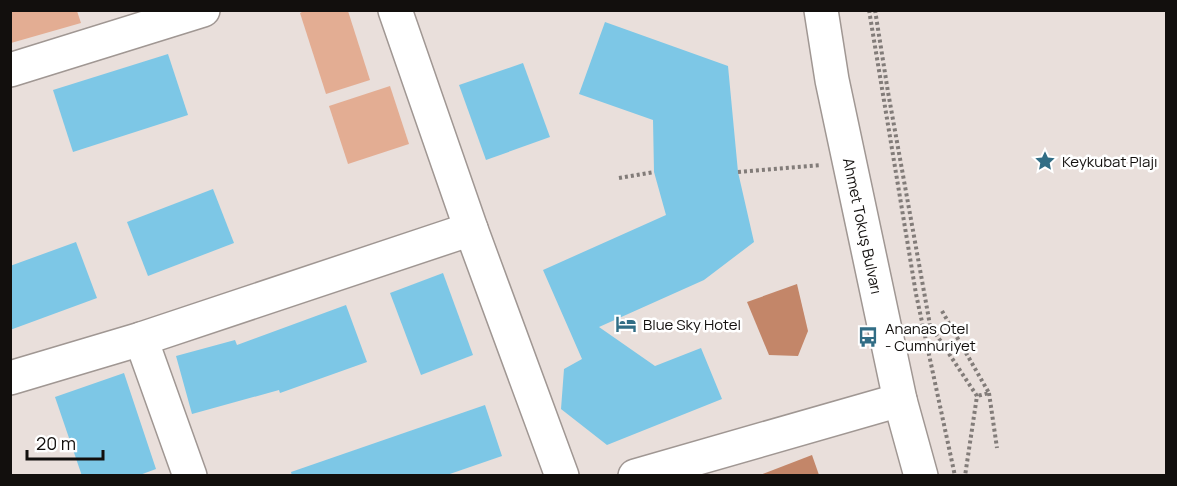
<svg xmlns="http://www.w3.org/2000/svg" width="1177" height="486" font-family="Manrope,sans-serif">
  <rect width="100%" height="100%" fill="#e9dfdb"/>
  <g fill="#e3ad93">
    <polygon points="306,10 348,11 370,80 326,94 300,13"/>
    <polygon points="10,11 77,11 81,23 11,43"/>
    <polygon points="390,86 409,144 348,164 329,106"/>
  </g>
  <g fill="#c38669">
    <polygon points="797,284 808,331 798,356 769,355 747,302"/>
    <polygon points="812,455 819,475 760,475"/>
  </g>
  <g fill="#7dc7e6">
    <polygon points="605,22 728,66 738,172 754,242 704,280 599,327 655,366 701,348 722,399 607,445 561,409 564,369 582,359 543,270 666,215 654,172 653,120 579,94"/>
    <polygon points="168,54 188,115 73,152 53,90"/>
    <polygon points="523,63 550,137 486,160 459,85"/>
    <polygon points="213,189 234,243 148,276 127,222"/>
    <polygon points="76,242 97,298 10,330 10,266"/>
    <polygon points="443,273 473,355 421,375 390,293"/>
    <polygon points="346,305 367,362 280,393 279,390 192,414 176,356 235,340 237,345"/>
    <polygon points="124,373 156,469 137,476 82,476 55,397"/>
    <polygon points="485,405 502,456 444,476 292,476 291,472"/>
  </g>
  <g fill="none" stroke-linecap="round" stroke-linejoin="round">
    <g stroke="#a09793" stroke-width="36">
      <g id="minor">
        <polyline points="395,10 471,229 562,476"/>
        <polyline points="10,70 203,10"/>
        <polyline points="141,339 190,476"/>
        <polyline points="10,378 141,339 471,229"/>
        <polyline points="635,476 900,400"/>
      </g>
    </g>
    <g stroke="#a09793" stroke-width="36">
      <g id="major">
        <path id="s1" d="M821 10 832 80 900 400 921 476"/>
      </g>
    </g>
    <g stroke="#827c79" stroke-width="4" stroke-dasharray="3 3" stroke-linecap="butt">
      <polyline points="869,10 916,294 955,476"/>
      <polyline points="875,10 888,92 930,325 977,396 965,476"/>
      <polyline points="738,172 821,165"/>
      <polyline points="619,178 654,172"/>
      <polyline points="942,311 989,393 977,396"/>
      <polyline points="989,393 997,448"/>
    </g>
    <use href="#minor" stroke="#fff" stroke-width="33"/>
    <use href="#major" stroke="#fff" stroke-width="33"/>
  </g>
  <defs>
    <g id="sight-bare" transform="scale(1.62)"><path d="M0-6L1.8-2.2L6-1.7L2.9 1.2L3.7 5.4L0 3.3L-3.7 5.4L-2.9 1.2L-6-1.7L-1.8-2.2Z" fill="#316d85" stroke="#fff" stroke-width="2.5" paint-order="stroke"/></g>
    <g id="hotel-bare" transform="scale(1.62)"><path d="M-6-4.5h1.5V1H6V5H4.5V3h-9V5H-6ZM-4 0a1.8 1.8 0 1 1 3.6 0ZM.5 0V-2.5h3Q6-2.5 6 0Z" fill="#316d85" stroke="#fff" stroke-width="2.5" paint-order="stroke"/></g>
    <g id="bus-bare" transform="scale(1.62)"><path d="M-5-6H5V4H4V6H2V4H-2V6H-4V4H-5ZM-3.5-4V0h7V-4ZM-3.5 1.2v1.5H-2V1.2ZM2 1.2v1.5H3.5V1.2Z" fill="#316d85" stroke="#fff" stroke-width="2.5" paint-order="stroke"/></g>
  </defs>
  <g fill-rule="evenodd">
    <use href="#sight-bare" x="1045" y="161"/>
    <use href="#hotel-bare" x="626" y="324"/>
    <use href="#bus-bare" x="868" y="337"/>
  </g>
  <g text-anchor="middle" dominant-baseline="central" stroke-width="5" stroke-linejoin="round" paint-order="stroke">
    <g font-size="15" fill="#120f0d" stroke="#fff" text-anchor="start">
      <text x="1062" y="161">Keykubat Plajı</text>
      <text x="643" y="324">Blue Sky Hotel</text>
      <text x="885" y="328">Ananas Otel<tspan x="885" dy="17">- Cumhuriyet</tspan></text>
    </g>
    <g font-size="15" fill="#120f0d" stroke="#fff">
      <text stroke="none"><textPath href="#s1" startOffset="220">Ahmet Tokuş Bulvarı</textPath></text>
    </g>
  </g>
  <rect width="1177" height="486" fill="none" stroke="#120f0d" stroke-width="24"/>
  <path d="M27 450v9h76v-9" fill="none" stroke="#120f0d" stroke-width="3"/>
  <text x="36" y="450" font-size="18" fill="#120f0d" stroke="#ffffff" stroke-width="4.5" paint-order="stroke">20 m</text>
</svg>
